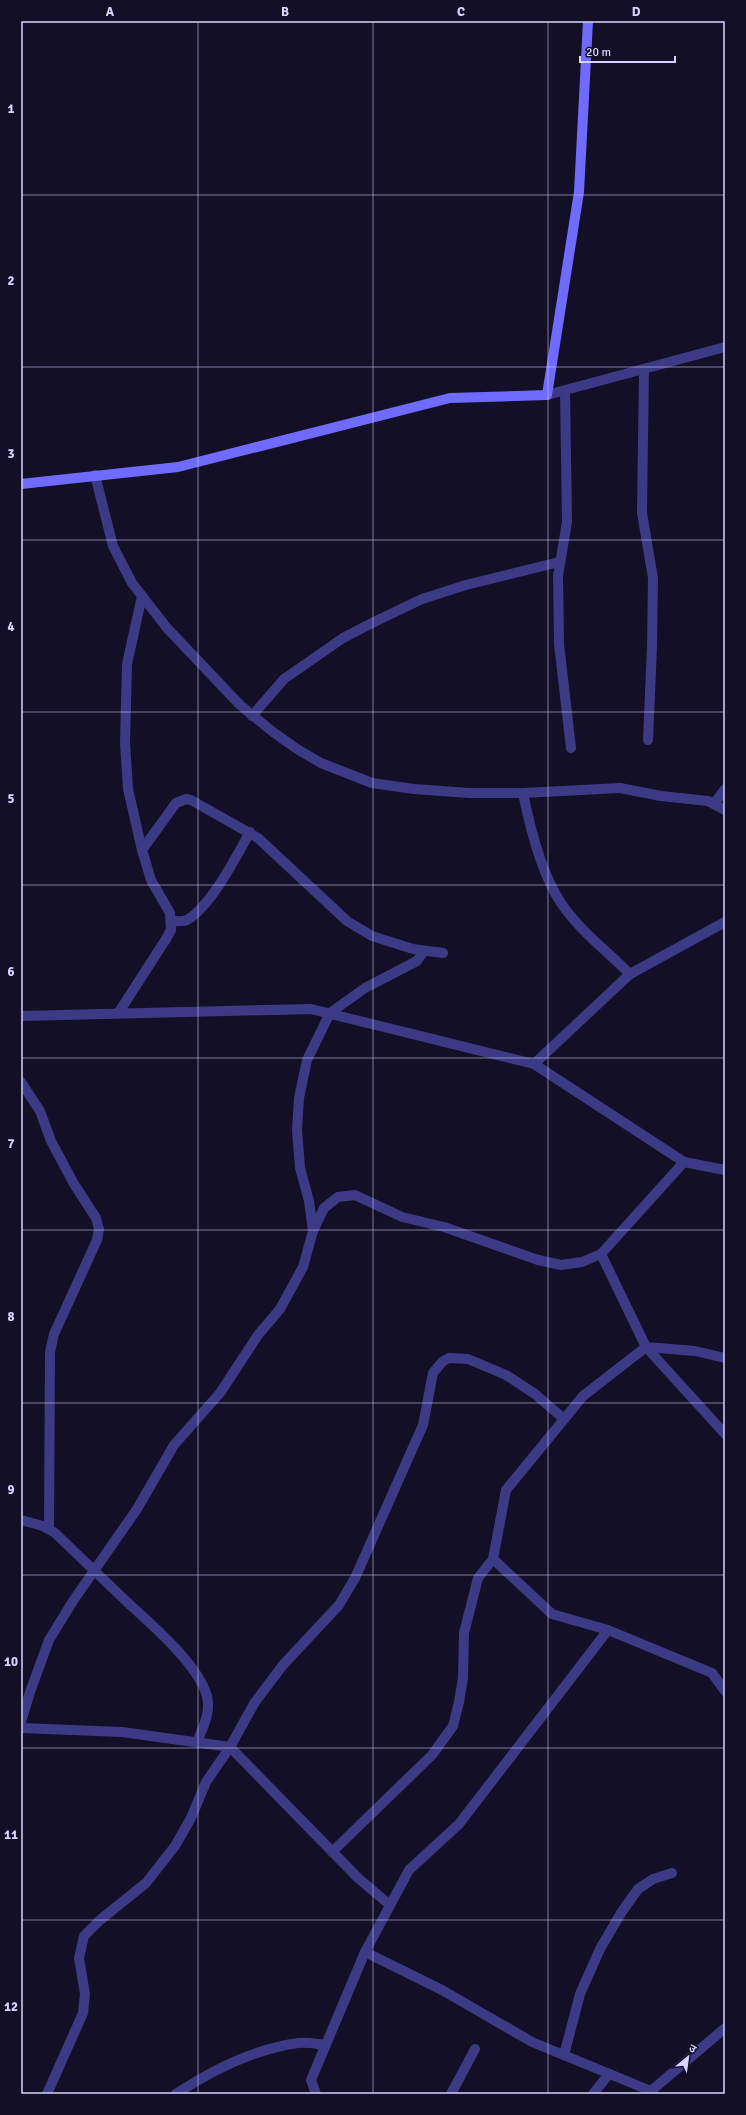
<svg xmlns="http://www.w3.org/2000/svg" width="746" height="2115" font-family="Signika,'Noto Sans Devanagari',sans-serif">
  <rect width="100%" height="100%" fill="#130f26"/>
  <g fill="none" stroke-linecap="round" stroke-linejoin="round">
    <g stroke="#3d3a85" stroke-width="10">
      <polyline points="644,369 642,513 653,578 652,647 648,740"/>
      <polyline points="565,391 567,522 558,576 559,644 571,748"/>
      <polyline points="547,395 725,347"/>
      <polyline points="95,475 113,546 132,583 167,628 240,705 273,732 297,749 321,763 372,783 414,789 469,793 523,793 620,788 661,796 708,801 725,810"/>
      <polyline points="252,716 284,679 343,638 376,621 422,599 466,585 559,562"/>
      <path d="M523 793C530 828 541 873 561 903 579 930 607 951 630 974"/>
      <polyline points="714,804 725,789"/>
      <polyline points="142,850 176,803 186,799 191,800 258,838 347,921 372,936 413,949 443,953"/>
      <path d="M172 921C176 921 183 922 187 920 211 906 236 857 250 832"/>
      <polyline points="119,1012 166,939 171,930 170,913 151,880 142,850 128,789 125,743 127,664 142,596"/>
      <polyline points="21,1016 311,1009 534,1064 684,1162"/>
      <polyline points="534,1064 630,974 725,922"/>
      <polyline points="21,1082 40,1111 51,1141 74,1184 96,1218 99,1229 97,1240 54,1334 50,1352 49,1529"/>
      <polyline points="313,1231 324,1208 338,1197 355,1195 402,1217 444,1227 538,1260 561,1265 582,1262 601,1254"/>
      <polyline points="646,1347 725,1434"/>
      <polyline points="646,1347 695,1351 725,1358"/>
      <path d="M21 1520 43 1526 55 1533C79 1556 103 1579 127 1602 152 1625 198 1664 207 1696 211 1713 203 1727 197 1742"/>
      <polyline points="608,1630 712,1673 725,1691"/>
      <polyline points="21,1722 30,1692 49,1640 73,1601 137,1509 174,1445 220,1393 258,1335 280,1309 303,1267 313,1231 309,1201 300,1168 297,1130 299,1098 307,1060 330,1013 365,988 417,961 424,951"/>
      <polyline points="21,1728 122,1732 230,1747 358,1878 390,1905"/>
      <polyline points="332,1852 432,1755 453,1726 459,1702 463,1678 464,1633 478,1578 493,1559"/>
      <polyline points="365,1952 442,1990 532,2042 651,2091 725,2028"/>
      <polyline points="564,2055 580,1994 600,1949 621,1913 638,1889 653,1879 672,1873"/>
      <polyline points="47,2094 83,2013 85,1994 79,1958 84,1936 100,1920 146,1883 175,1846 191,1818 206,1782 230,1747 255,1702 283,1665 339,1605 355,1578 423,1425 433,1373 442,1362 449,1358 468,1359 506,1375 535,1394 564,1419"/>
      <path d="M176 2094C212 2070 255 2049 298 2043 307 2042 317 2044 326 2045"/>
      <polyline points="316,2094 311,2080 365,1952 409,1870 459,1824 608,1630 552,1614 493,1559 506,1490 583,1396 646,1347 601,1254 684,1162 725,1170"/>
      <polyline points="451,2094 475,2049"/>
      <polyline points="593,2094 609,2074"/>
    </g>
    <polyline stroke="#6f6bff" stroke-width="10" points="21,484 178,467 450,398 547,395 579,192 588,21"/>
  </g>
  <path fill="none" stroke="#d9d4ff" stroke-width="1" stroke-opacity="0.55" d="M198 21V2094M373 21V2094M548 21V2094M21 195H725M21 367H725M21 540H725M21 712H725M21 885H725M21 1058H725M21 1230H725M21 1403H725M21 1575H725M21 1748H725M21 1920H725"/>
  <rect width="746" height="2115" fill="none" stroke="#130f26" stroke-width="44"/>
  <g transform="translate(688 2057) rotate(29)" stroke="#130f26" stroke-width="3" paint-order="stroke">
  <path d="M0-3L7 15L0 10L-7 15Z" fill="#d9d4ff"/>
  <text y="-6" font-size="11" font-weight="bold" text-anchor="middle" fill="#d9d4ff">उ</text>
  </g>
  <path d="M580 56v6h95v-6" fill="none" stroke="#d9d4ff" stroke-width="2"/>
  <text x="586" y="56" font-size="12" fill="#d9d4ff" stroke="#130f26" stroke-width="3" paint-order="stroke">20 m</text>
  <rect x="22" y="22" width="702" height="2071" fill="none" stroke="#d9d4ff" stroke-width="1.5"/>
  <g font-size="13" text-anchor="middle" font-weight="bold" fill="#d9d4ff">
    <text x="110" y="16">A</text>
    <text x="285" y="16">B</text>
    <text x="461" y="16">C</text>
    <text x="636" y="16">D</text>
    <text x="11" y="113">1</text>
    <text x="11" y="285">2</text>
    <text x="11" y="458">3</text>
    <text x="11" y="631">4</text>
    <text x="11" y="803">5</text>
    <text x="11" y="976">6</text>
    <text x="11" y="1148">7</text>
    <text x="11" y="1321">8</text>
    <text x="11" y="1494">9</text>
    <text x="11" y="1666">10</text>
    <text x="11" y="1839">11</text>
    <text x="11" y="2011">12</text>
  </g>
</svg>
